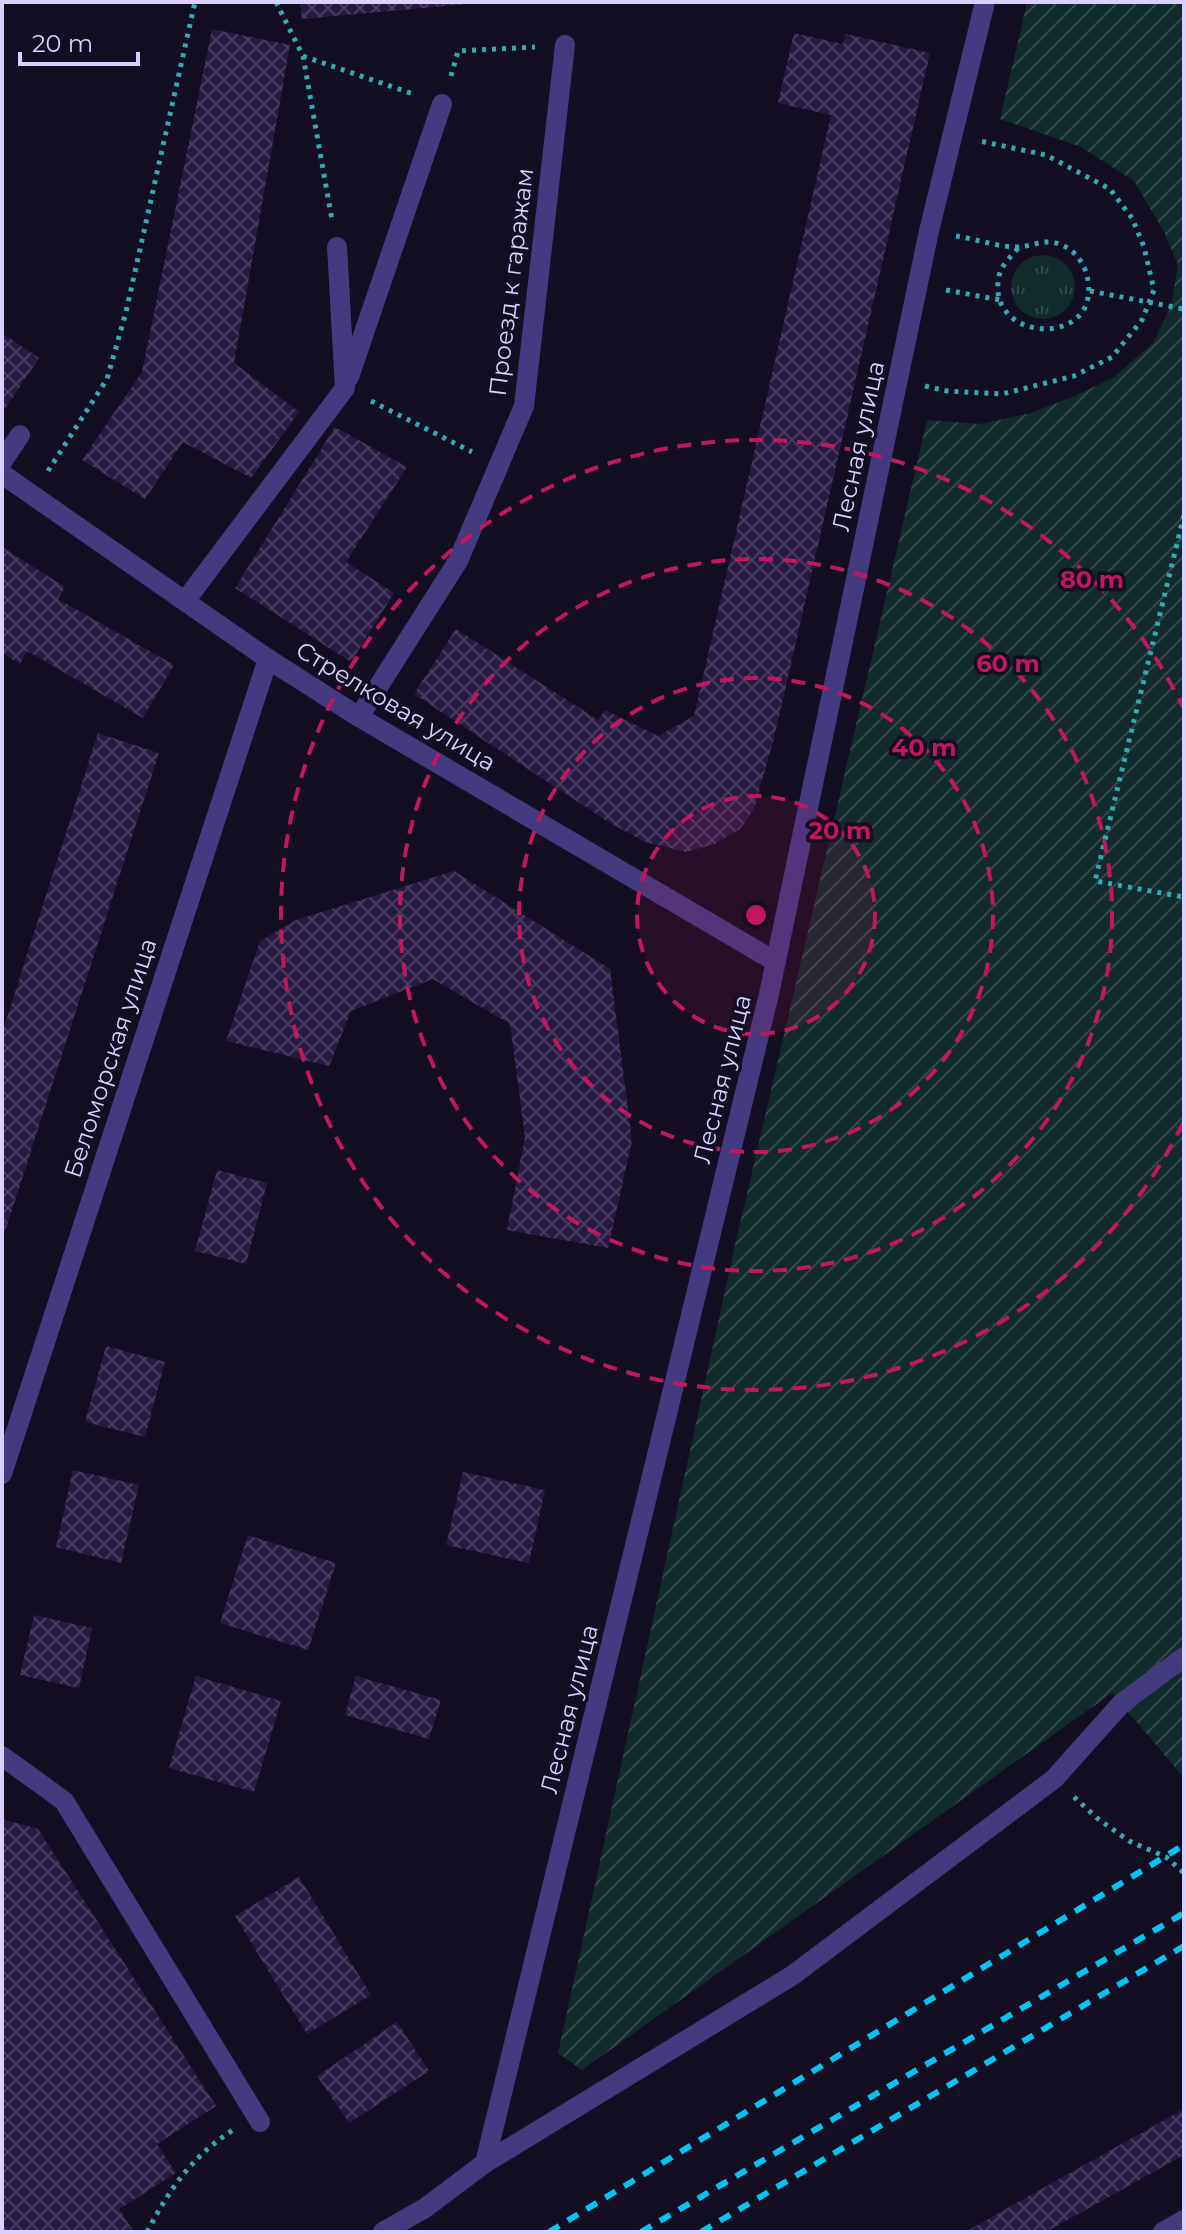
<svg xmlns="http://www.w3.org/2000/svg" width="1186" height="2234" font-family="Montserrat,sans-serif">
  <defs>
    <pattern id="grass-tufts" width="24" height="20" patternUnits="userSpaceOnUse" patternTransform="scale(2)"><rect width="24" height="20" fill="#112a2b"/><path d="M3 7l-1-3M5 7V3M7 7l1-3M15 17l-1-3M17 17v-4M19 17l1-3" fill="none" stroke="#33484b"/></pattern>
    <pattern id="garden-furrows" width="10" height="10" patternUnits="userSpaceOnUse" patternTransform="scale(2)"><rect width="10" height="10" fill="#112a2b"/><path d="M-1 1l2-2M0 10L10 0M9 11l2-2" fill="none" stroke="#33484b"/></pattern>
    <pattern id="building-cross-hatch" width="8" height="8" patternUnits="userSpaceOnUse" patternTransform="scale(2)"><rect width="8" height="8" fill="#271a42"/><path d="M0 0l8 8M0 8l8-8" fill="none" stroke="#463a5e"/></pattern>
  </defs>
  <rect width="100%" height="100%" fill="#130e22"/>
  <circle fill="url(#grass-tufts)" cx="1043" cy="287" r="32"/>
  <polygon fill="url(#garden-furrows)" points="1027,2 1184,2 1184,1778 1112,1693 582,2070 558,2053 735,1245 927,420 981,424 1031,413 1077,395 1114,377 1153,343 1171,306 1178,265 1163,230 1134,181 1081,147 1000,119"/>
  <g fill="url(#building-cross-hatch)">
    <polygon points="300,2 467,2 467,4 302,19"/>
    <polygon points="212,29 290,45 234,363 299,412 251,478 183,442 145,499 82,460 142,372"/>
    <polygon points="794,33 843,44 846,34 930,53 775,734 754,809 740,829 715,844 686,852 645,842 610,823 414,694 456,629 598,720 605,710 658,736 694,716 831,115 778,103"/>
    <polygon points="2,333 39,358 5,409 2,407"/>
    <polygon points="335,427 407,467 346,562 394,593 351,662 235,588"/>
    <polygon points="2,547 65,587 58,599 174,665 143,718 27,651 20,664 2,653"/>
    <polygon points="98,733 159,753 2,1241 2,1033"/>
    <polygon points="454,871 610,969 632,1141 608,1248 507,1230 525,1137 510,1024 433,979 351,1011 329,1066 226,1041 260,941 296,920"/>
    <polygon points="217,1170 267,1183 246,1264 195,1251"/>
    <polygon points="106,1346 165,1362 145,1437 85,1422"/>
    <polygon points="73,1470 139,1485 121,1563 56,1547"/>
    <polygon points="463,1472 545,1490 529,1563 446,1545"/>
    <polygon points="248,1535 336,1563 308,1650 220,1623"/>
    <polygon points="34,1615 92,1628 79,1688 20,1675"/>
    <polygon points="196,1676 281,1701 254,1792 169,1768"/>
    <polygon points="356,1676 441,1700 429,1739 345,1715"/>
    <polygon points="2,1819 38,1829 216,2106 157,2144 176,2173 119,2209 134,2232 2,2232"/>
    <polygon points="299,1877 371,1995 307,2034 235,1916"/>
    <polygon points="397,2022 429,2071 349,2123 317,2076"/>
    <polygon points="1184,2109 1184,2155 1046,2232 965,2232"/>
  </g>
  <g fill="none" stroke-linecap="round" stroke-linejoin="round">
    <g stroke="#31abb1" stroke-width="5" stroke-dasharray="4 6" stroke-linecap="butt">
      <polyline points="276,2 303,56 332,220"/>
      <polyline points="303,56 416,95"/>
      <polyline points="451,76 458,51 535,47"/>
      <path d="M956 236C976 239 998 247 1017 247 1032 247 1043 238 1059 244 1075 249 1086 265 1088 281 1099 350 980 342 1000 272 1003 264 1013 254 1019 247"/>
      <polyline points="946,290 1000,300"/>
      <polyline points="1090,291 1184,309"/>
      <polyline points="925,386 947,391 1002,394 1074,376 1112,357 1142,320 1154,290 1144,247 1132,218 1110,189 1046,155 980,141"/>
      <polyline points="371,401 472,452"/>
      <polyline points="48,471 107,379 126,312 195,2"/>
      <polyline points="1184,515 1095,881 1184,897"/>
      <polyline points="1074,1797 1097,1818 1129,1841 1166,1857 1184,1873"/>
      <path d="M147 2232C169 2190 192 2156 233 2130"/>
    </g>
    <g stroke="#443a80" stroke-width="20">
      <polyline points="349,377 442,104"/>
      <polyline points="2,462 20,435"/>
      <polyline points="2,474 268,659 359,717 776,962"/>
      <polyline points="185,601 345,388 337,247"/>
      <polyline points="359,717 458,561 524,406 565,45"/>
      <polyline points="2,1474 268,659"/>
      <polyline points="2,1756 64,1801 260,2122"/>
      <polyline points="485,2163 769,994 929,231 985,2"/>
      <polyline points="383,2232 425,2208 485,2163 793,1975 1054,1779 1122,1703 1184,1657"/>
      <polyline points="1163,2232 1184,2220"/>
    </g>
    <g stroke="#05c3f4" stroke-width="6" stroke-dasharray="12 10" stroke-linecap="butt">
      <polyline points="549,2232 1184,1845"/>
      <polyline points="641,2232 1184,1913"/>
      <polyline points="701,2232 1184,1946"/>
    </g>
  </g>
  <circle cx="756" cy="915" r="119" fill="#c2185b" fill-opacity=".12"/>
  <g fill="none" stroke="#c2185b" stroke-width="4" stroke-dasharray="14 10">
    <circle cx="756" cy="915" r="119"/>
    <circle cx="756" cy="915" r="237"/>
    <circle cx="756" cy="915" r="356"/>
    <path d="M1183 1123A475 475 0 1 1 1183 707"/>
  </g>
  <g text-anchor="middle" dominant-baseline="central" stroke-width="7" stroke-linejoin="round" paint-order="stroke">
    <g font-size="24" fill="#dad0fe" stroke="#130e22">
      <text transform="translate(511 282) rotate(-83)">Проезд к гаражам</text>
      <text transform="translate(858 446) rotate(-78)">Лесная улица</text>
      <text transform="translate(396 706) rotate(31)">Стрелковая улица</text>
      <text transform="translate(110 1058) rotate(-72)">Беломорская улица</text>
      <text transform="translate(722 1079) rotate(-76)">Лесная улица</text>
      <text transform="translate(569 1709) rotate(-76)">Лесная улица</text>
    </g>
  </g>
  <circle cx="756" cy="915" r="12" fill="#c2185b" stroke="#130e22" stroke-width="4"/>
  <g font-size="24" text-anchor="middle" font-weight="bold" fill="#c2185b" stroke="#130e22" stroke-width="7" stroke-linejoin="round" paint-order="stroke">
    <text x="1092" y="588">80 m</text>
    <text x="1008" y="672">60 m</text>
    <text x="924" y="756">40 m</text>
    <text x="840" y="839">20 m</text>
  </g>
  <rect width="1186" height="2234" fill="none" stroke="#dad0fe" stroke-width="8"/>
  <path d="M20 52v12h118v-12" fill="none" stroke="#dad0fe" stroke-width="4"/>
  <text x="32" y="52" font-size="24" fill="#dad0fe" stroke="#130e22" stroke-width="6" paint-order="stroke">20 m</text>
</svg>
